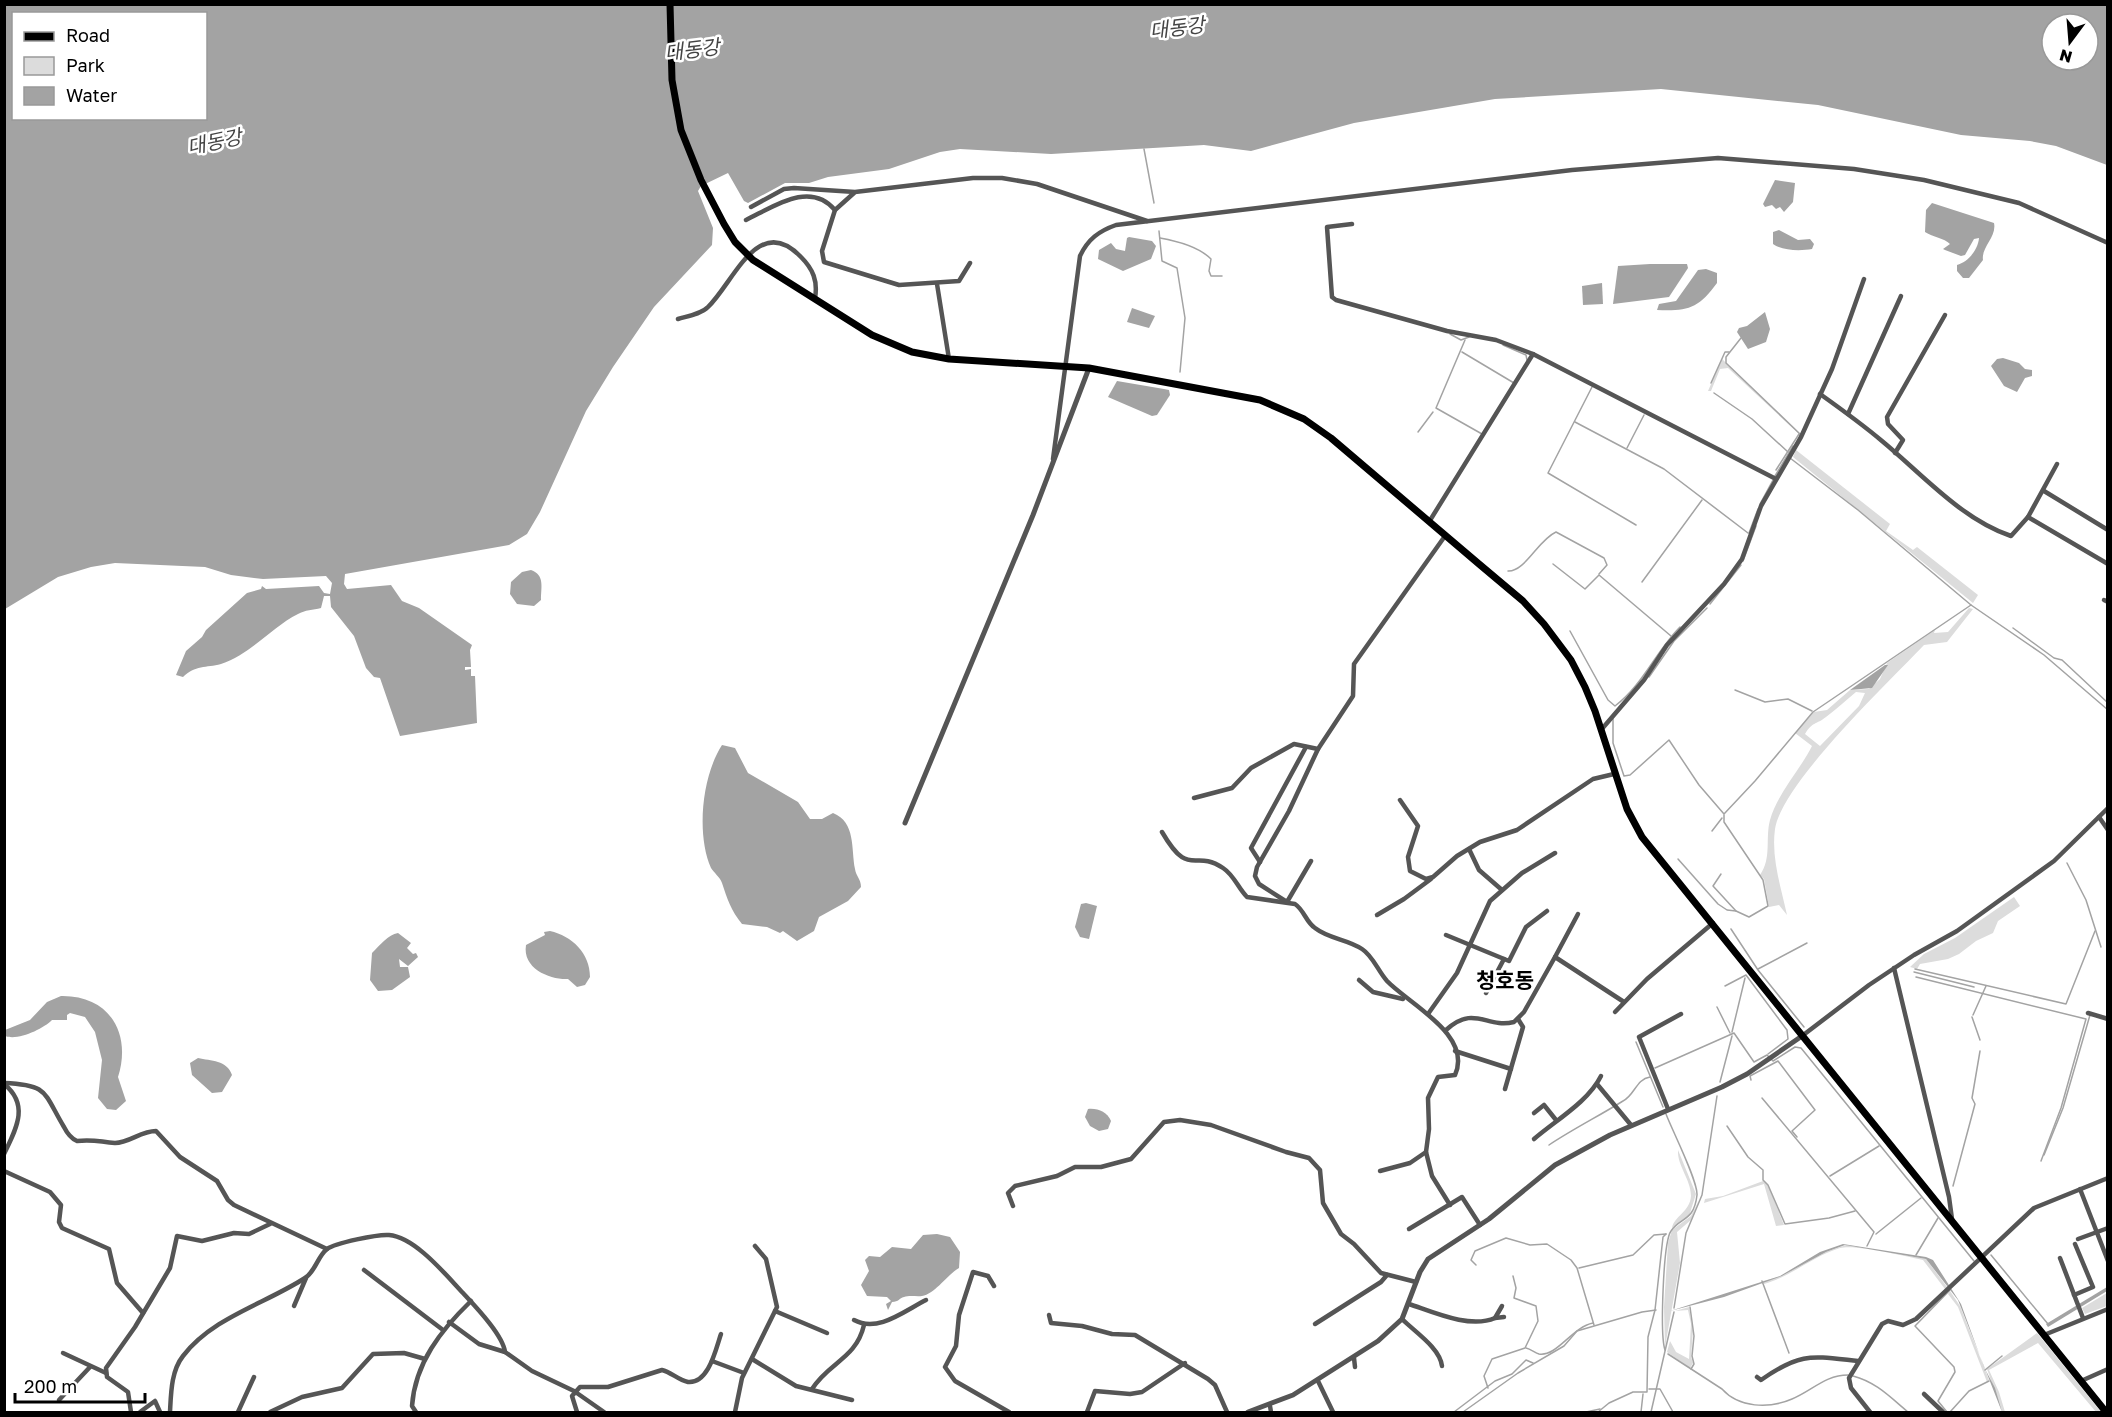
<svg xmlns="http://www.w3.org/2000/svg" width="2112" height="1417" font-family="'Golos Text','Noto Sans KR',sans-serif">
  <rect width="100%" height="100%" fill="#fff"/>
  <g fill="#dcdcdc" fill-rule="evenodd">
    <polygon points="1722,359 1799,433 1789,452 1799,434 1728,368 1720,369 1711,391 1708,391"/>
    <polygon points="1796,450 1890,524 1886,531 1913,550 1917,547 1978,595 1973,603 1793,457"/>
    <path d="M1969 608 1973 609 1947 642 1924 645C1889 682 1782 783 1775 829 1771 858 1781 887 1787 915L1779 905 1769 907 1764 879 1760 875C1772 858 1765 839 1770 820 1777 794 1800 770 1812 746L1795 733 1814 712 1827 710 1850 690 1869 689 1880 679 1887 663 1935 630 1934 633 1948 632ZM1856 692 1865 693 1859 706 1820 746 1805 734C1813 721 1816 725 1826 717 1837 709 1846 700 1856 692Z"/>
    <polygon points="2014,897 2020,906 1998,921 1993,933 1976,941 1959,954 1948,959 1920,964 1917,969 1910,967 1924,954 1955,938"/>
    <path d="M1678 1150 1696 1194 1689 1216 1672 1228C1674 1216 1690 1212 1691 1196 1691 1179 1677 1166 1678 1150Z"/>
    <polygon points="1763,1181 1768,1185 1784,1225 1776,1226 1764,1184 1704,1203 1705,1199 1723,1196"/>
    <polygon points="1699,1200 1691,1220 1677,1232 1680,1263 1665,1347 1664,1307 1668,1243 1672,1230 1691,1216"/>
    <path d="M1846 1245 1926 1259 1947 1287 1945 1289 1923 1260C1904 1256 1856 1244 1840 1248 1813 1256 1792 1276 1764 1284L1763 1281 1782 1276 1826 1252Z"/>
    <polygon points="1950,1291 1960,1306 1989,1380 1987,1382 1958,1307 1948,1294"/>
    <polygon points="2107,1293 2107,1306 2085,1314 2082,1308"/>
    <polygon points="1689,1307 1693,1330 1691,1357 1693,1363 1690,1368 1667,1352 1670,1341 1676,1352 1689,1359 1691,1324 1688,1310 1675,1311"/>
    <polygon points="2037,1333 2101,1412 2096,1412 2038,1343 1989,1370 1999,1392 2005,1412 2002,1412 1987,1369"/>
  </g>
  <g fill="#a3a3a3" fill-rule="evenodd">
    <path d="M4 5H2107V165L2056 146 2030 141 1961 135 1818 105 1661 89 1495 99 1354 123 1251 151 1204 145 1051 154 960 149 940 152 889 169 828 177 809 183H785L748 203 744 201 728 173 701 186 698 191 713 228 712 245 654 307 613 367 586 411 540 512 527 534 509 545 345 574 344 584 347 589 391 585 402 601 419 608 472 645 470 650 471 667H465V670L471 669V676H475L477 723 400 736 380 678 374 677 366 668 354 636 331 607 330 596H324L321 608C313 610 305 610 298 614 272 627 251 654 221 664 206 668 195 665 183 677L176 675 186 651 202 637 206 630 247 593 261 589 262 586 266 589 319 586 324 593 330 594 332 583 326 576 263 579 231 575 205 567 115 563 91 567 58 577 5 609ZM14 14H206V118H14ZM2052 24H2088V60H2052Z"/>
    <polygon points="1775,180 1795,183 1793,202 1784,212 1780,207 1776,209 1772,205 1765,207 1763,204"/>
    <path d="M1932 203 1994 223C1997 237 1981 247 1983 260L1969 278H1963L1957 271V265C1968 262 1978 250 1979 238L1974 239 1965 255 1961 256 1945 250 1943 249 1950 244C1944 238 1933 237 1925 232L1926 210Z"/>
    <path d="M1779 230 1798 240 1810 239 1814 244 1812 249C1801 251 1782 251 1773 244V232Z"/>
    <polygon points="1129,237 1152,241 1156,246 1151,259 1123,271 1098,259 1099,250 1111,243 1116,249 1125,251 1127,238"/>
    <polygon points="1650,264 1687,264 1688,268 1669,297 1613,304 1618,266"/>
    <path d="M1706 269 1717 273V283C1698 309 1688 311 1657 310L1659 304 1676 301 1698 270Z"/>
    <polygon points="1602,283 1603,304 1583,305 1582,286"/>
    <polygon points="1132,308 1155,316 1149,328 1127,322"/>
    <polygon points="1765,312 1770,329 1766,342 1748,349 1737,332 1739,328 1747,326"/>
    <polygon points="2003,358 2019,363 2025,369 2032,370 2032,376 2025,378 2017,392 2004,386 1991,366 1997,359"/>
    <polygon points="1117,381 1164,389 1169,390 1170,395 1157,415 1152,416 1108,397"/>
    <path d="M531 570C545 575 541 587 541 600L534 606 517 604 510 594 511 582 522 572Z"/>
    <polygon points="1885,665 1888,665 1872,688 1850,690"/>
    <path d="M722 745 735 748 748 773 798 802 810 819H822L833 813C856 822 851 849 855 869 856 876 861 879 861 887L848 901 819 917 814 931 797 941 783 931 780 933 767 927 742 924C731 911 727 898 722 883 720 877 714 873 711 868 696 834 702 776 722 745Z"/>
    <polygon points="1086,903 1097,906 1089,939 1080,937 1075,927 1081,904"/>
    <path d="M550 931C572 936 590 953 590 977L585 985 577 987 568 979C551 980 522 969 526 945L545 935 544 932Z"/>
    <path d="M398 933 411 943 407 948 413 954 416 953 418 957 408 966 399 959 400 967H408L410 977 392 990 378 991 370 980 372 953C380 945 388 935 398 933Z"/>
    <path d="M61 996C109 995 132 1033 118 1077L126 1101 116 1110 107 1109 98 1098 102 1060 95 1032 85 1017 70 1013 67 1015V1020H52C43 1029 18 1041 5 1036V1030L30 1020 47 1002Z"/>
    <path d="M198 1058C211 1061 227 1060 232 1075L222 1092 212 1093 192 1075 190 1063Z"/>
    <path d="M1088 1109C1098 1108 1107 1112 1111 1121L1108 1129 1099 1131 1090 1126 1085 1117Z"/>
    <path d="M937 1234 950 1237 960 1252 959 1268C948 1274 935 1294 922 1296 917 1297 910 1295 904 1297 899 1298 899 1302 892 1302L888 1310 886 1304 891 1301 887 1297 867 1296 861 1285 869 1271 865 1260 869 1256 880 1257 892 1247 911 1249 923 1235Z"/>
    <polygon points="1843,1244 1926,1257 1933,1260 1961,1304 1984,1367 1995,1388 2002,1412 1958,1300 1926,1259 1845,1245 1826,1252 1782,1276 1724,1297 1670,1311 1780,1276 1820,1252"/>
    <polygon points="2107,1287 2107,1291 2048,1327 2046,1324"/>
  </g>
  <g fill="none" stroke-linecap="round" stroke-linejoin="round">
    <g stroke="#a3a3a3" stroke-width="1.5">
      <polyline points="1144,149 1154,203"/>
      <polyline points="1159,231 1162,261 1177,268 1185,318 1180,372"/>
      <path d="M1160 238C1177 241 1198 246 1211 259L1209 271 1211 276H1222"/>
      <polyline points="1450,334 1461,340 1469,337"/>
      <polyline points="1741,338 1726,357 1726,363 1800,434"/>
      <polyline points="1465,340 1436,408 1482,434"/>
      <polyline points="1503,345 1526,355 1527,360"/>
      <polyline points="1462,352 1514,383"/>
      <polyline points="1711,383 1725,352 1729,352"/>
      <polyline points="1592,387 1548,473 1636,525"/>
      <polyline points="1714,393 1752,419 1788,452"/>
      <polyline points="1575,422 1664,469 1748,533"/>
      <polyline points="1418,432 1433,412"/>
      <polyline points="1627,448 1644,415"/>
      <polyline points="1790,458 1858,510 1971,605"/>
      <polyline points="1776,470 1799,434"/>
      <polyline points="1775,476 1793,446"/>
      <polyline points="1760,504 1773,480"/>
      <polyline points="1749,533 1758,509"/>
      <polyline points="1743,561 1756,526"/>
      <polyline points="1553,564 1585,589 1599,575 1671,636"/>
      <path d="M1508 571C1525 572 1538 540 1556 532L1604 558 1607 565 1599 574"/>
      <polyline points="1642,582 1702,500"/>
      <polyline points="1710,604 1741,565"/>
      <polyline points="2013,628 2054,658 2062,660 2108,703"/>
      <path d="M1570 631 1608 700 1615 706C1643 685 1656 651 1680 627"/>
      <polyline points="1649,677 1674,641 1707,608"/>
      <polyline points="1735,690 1765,702 1788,699 1812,711"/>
      <polyline points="1613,719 1613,743 1624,776 1630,775 1669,740 1699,785 1724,814 1755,781 1813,712 1971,605 2044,655 2108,710"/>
      <polyline points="1712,831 1722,818"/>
      <polyline points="1678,859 1718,904 1727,910 1736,911"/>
      <polyline points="2067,863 2086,900 2101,947"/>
      <polyline points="1721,874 1713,886 1736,911 1749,917 1768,906 1763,880 1724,822 1724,815"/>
      <polyline points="1731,929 1758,970 1804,1027"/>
      <polyline points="1758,969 1807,943"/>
      <polyline points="1915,969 2066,1004 2095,931"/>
      <polyline points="1914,972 1974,987"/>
      <polyline points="1916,977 2086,1019 2061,1108 2041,1161"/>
      <polyline points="1725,986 1746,975 1787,1030 1788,1039 1768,1054"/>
      <polyline points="1717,1007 1730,1033"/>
      <polyline points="1973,1015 1986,986"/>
      <polyline points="1972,1017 1980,1040"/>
      <polyline points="1732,1032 1745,978"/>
      <polyline points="1636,1042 1663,1107"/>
      <polyline points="1655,1068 1734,1033 1754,1062 1767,1055 1773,1061 1795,1047 1801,1048 1974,1261"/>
      <polyline points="1751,1080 1750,1076 1778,1061 1815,1110 1792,1131 1797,1137"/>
      <polyline points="1720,1082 1732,1036"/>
      <polyline points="1762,1098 1874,1232 1867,1246"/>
      <polyline points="1727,1126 1748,1157 1763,1170 1763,1180 1768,1185 1785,1224 1829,1218 1855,1211"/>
      <path d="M1549 1145C1573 1129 1599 1116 1623 1101 1635 1095 1636 1079 1650 1077"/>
      <polyline points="2044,1155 2063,1108 2090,1015"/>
      <polyline points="1830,1176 1879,1146"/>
      <polyline points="1953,1186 1975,1104 1972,1098 1980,1051"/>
      <polyline points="1876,1234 1921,1198"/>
      <polyline points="1916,1255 1938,1218"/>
      <polyline points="1991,1255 2048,1324"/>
      <polyline points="1476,1265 1471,1260 1475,1251 1506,1238 1530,1245 1547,1244 1571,1260 1577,1268 1594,1325"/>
      <polyline points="1579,1268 1633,1255 1654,1235 1666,1234"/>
      <polyline points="1762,1281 1789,1353"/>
      <polyline points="1690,1307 1694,1336 1692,1356 1694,1364 1691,1369"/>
      <polyline points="1674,1308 1686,1233 1702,1195 1717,1096"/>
      <path d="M1526 1348C1531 1349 1535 1353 1539 1354 1557 1357 1572 1327 1593 1323"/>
      <path d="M1665 1350C1660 1335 1663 1242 1671 1231 1680 1217 1694 1222 1697 1195 1698 1181 1672 1130 1666 1114"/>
      <path d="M1668 1354 1722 1389C1739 1408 1769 1409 1792 1399 1812 1391 1825 1375 1848 1375"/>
      <polyline points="1985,1370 2002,1356"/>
      <path d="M1853 1376C1876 1382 1890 1397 1908 1412"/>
      <polyline points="1488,1388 1484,1376 1492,1359 1525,1348 1538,1321 1536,1306 1514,1298 1516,1288 1513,1276"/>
      <polyline points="1649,1389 1660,1389 1673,1412"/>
      <polyline points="1454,1412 1495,1381 1512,1374 1526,1360 1533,1363"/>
      <polyline points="1463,1412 1518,1373 1564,1346 1577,1331 1642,1312 1656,1310"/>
      <polyline points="1586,1412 1600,1409"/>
      <polyline points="1598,1412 1609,1403 1633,1392 1647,1392 1648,1337 1655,1310 1663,1237 1666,1234"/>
      <polyline points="1641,1412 1643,1394"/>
      <polyline points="1651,1412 1674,1312"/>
      <polyline points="1947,1412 1938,1401 1955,1372 1954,1367 1915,1326 1950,1290"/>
      <polyline points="1950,1412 1969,1391 1989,1381"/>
    </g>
    <g stroke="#555" stroke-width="4.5">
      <polyline points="854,193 835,210 822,251 824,262 899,285 959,281 970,263"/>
      <polyline points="751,207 784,189 794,188 855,192 973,178 1002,178 1037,184 1147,221"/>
      <path d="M746 220C773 207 810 180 835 210"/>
      <polyline points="1352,224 1327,227 1332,297 1336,300 1447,331 1496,340 1533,354 1776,479"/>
      <polyline points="937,284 949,359"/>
      <path d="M678 319C688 316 701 314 708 307 734 282 758 212 801 257 813 269 818 281 815 298"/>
      <path d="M1820 394C1841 409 1862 424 1882 441 1922 474 1961 519 2011 536L2028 517 2057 464"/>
      <polyline points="1848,414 1901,296"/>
      <polyline points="1895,453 1903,440 1888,424 1887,417 1945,315"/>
      <path d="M1053 459 1080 256C1088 239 1099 231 1116 225L1572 170 1718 158 1854 169 1924 180 2019 203 2108 243"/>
      <polyline points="2044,491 2108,530"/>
      <polyline points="2028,517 2108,564"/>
      <polyline points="1429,522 1533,354"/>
      <polyline points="2104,600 2108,602"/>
      <polyline points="1601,730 1644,680 1667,645 1724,584 1742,559 1761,506 1801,437 1832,369 1864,279"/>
      <polyline points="1194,798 1232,788 1251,768 1294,744 1318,749 1353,696 1354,664 1445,536"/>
      <polyline points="1400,800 1418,826 1408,857 1410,871 1426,879 1433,877 1457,856 1480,842 1517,830 1593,779 1614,774"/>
      <polyline points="2099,817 2108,830"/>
      <path d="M1162 832C1190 880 1193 848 1223 868 1234 875 1238 888 1247 897L1295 904C1304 910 1306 922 1315 928 1329 939 1347 939 1362 949 1373 956 1378 971 1387 981 1409 1004 1473 1035 1455 1075L1438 1077 1428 1098 1429 1129 1426 1152 1432 1176 1450 1205"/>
      <polyline points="1469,849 1479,870 1502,890"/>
      <polyline points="1311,861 1287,902 1259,884 1255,876 1257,867 1289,811 1318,749"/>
      <polyline points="1260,862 1251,848 1306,747"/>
      <polyline points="1377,915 1404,899 1431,879"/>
      <polyline points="1446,935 1509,961 1526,927 1547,911"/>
      <polyline points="1555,957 1578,914"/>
      <polyline points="1894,968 1949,1197 1952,1219"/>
      <polyline points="1359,980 1373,992 1403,999"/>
      <polyline points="1486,993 1504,959"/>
      <polyline points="1615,1012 1647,979 1713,923"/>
      <polyline points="2088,1013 2108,1019"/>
      <polyline points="1428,1014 1457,973 1490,901 1522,873 1555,853"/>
      <path d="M1446 1030C1475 1004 1486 1029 1514 1022L1524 1012 1555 957 1624 1002"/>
      <polyline points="1802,1036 1869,985 1914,955 1957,931 2054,861 2108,808"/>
      <polyline points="1455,1051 1511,1069"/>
      <path d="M4 1083C49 1085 43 1092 64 1127 67 1133 70 1138 77 1141 94 1139 100 1142 115 1143 129 1143 141 1131 156 1131L180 1157 217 1181 228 1200 234 1205 327 1249"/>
      <path d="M4 1084C30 1105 16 1129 4 1154"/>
      <polyline points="1597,1084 1631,1125"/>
      <polyline points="1505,1089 1523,1027 1518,1019"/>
      <polyline points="1668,1109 1639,1037 1681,1014"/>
      <polyline points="1534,1113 1544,1105 1556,1120"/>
      <path d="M1534 1139C1556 1120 1588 1102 1601 1076"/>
      <polyline points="4,1171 50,1192 61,1205 59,1222 62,1228 109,1249 117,1283 143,1313"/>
      <polyline points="1380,1171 1410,1163 1426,1152"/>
      <polyline points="2080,1189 2108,1261"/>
      <polyline points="1013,1206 1008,1193 1015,1186 1057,1176 1075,1167 1101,1167 1131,1159 1164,1122 1180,1120 1211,1125 1286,1152 1309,1158 1320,1170 1323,1203 1341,1234 1354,1244 1381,1273 1416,1282"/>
      <polyline points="1409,1229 1462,1197 1480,1225"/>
      <polyline points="2078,1239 2108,1228"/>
      <polyline points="2060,1258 2083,1318"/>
      <polyline points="364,1270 443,1330"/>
      <polyline points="994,1286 988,1276 973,1272 959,1315 956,1346 945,1367 955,1381 1009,1412"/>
      <polyline points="2074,1295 2093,1287 2075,1244"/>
      <path d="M1409 1304C1433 1312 1470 1329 1495 1318L1502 1306"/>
      <polyline points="294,1306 306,1278"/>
      <polyline points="775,1311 827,1333"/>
      <polyline points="1049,1315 1051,1323 1082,1326 1112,1334 1135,1335 1208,1379 1215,1385 1227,1412"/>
      <polyline points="1495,1318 1504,1317"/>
      <path d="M1402 1319C1415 1332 1440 1348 1442 1366"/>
      <path d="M854 1320C878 1333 904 1311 926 1300"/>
      <polyline points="1315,1324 1381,1282 1387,1275"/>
      <polyline points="2044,1335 2108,1309"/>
      <polyline points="505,1352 532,1371 574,1391 604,1412"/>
      <polyline points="63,1353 106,1373"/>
      <polyline points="1354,1358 1355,1367"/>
      <polyline points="752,1359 796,1386 852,1400"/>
      <polyline points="712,1361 744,1373"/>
      <path d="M1757 1377 1761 1380C1801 1352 1811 1356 1858 1361"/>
      <polyline points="1318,1381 1333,1412"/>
      <polyline points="2081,1381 2108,1369"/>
      <path d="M812 1389C829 1362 856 1359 864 1325"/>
      <polyline points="1924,1394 1943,1412"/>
      <polyline points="59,1400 90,1367"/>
      <polyline points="1270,1406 1271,1412"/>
      <polyline points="131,1412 128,1392 107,1377 106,1368 135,1327 170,1268 177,1236 202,1241 234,1233 249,1234 270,1224"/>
      <polyline points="140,1412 155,1401 160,1412"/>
      <path d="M170 1412C171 1394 171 1371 183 1356 213 1317 265 1304 305 1278 316 1271 317 1257 327 1249 335 1243 378 1234 389 1235 415 1237 446 1275 463 1293 475 1306 503 1335 505 1352L479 1344 449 1322"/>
      <polyline points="238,1412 254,1377"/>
      <polyline points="270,1412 302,1397 342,1388 373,1354 404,1353 425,1359"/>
      <path d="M416 1412 412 1406C415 1363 441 1330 471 1301"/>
      <path d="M577 1412 572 1396 580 1387H608L662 1370C671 1372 678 1380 688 1382 709 1384 716 1348 721 1334"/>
      <polyline points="735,1412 742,1378 777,1307 766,1259 755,1246"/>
      <polyline points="1087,1412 1095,1391 1130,1394 1142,1392 1185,1363"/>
      <polyline points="1870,1412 1851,1388 1849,1378 1882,1324 1888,1321 1903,1325 1916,1319 2034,1208 2108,1178"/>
    </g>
    <g stroke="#555" stroke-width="5">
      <polyline points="905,823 1033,515 1089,368"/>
      <polyline points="1248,1412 1293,1395 1378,1341 1402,1319 1420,1272 1428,1259 1489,1219 1555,1165 1610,1135 1722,1087 1747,1074 1802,1036"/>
    </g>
    <polyline stroke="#000" stroke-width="7" points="670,4 672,80 681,130 701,180 724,224 735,242 753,260 872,335 912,352 949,359 1089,368 1260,400 1304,419 1331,438 1479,564 1523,601 1544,624 1571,660 1585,687 1595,711 1627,809 1642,837 2106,1412"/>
  </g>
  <g text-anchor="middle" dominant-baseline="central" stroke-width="5" stroke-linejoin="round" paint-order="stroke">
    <g font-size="20" font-style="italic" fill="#444" stroke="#fff">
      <text transform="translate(1177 27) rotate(-7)">대동강</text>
      <text transform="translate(692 49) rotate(-7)">대동강</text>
      <text transform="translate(214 141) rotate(-12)">대동강</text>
    </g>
    <g font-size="21" font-weight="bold" fill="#000" stroke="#fff">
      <text x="1505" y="980">청호동</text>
    </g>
  </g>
  <rect width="2112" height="1417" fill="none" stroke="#000000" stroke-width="12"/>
  <rect x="12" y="12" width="195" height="108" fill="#ffffff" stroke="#999999" stroke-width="1.5"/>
  <rect x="24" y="32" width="30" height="9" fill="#000000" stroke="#999999" stroke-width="1.5"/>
  <text x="66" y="42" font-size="18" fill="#000000">Road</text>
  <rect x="24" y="57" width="30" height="18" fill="#dcdcdc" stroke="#999999" stroke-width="1.5"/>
  <text x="66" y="72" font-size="18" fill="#000000">Park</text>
  <rect x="24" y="87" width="30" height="18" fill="#a3a3a3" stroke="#999999" stroke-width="1.5"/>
  <text x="66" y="102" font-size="18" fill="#000000">Water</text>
  <g transform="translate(2070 42) rotate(196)"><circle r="28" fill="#ffffff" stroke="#999999" stroke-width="1.5"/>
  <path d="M0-4.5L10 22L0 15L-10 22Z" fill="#000000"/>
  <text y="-9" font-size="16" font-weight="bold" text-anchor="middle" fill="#000000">N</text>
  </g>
  <path d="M15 1393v9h130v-9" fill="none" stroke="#000000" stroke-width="3"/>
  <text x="24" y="1393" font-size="18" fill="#000000" stroke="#ffffff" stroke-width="4.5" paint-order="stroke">200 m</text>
</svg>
